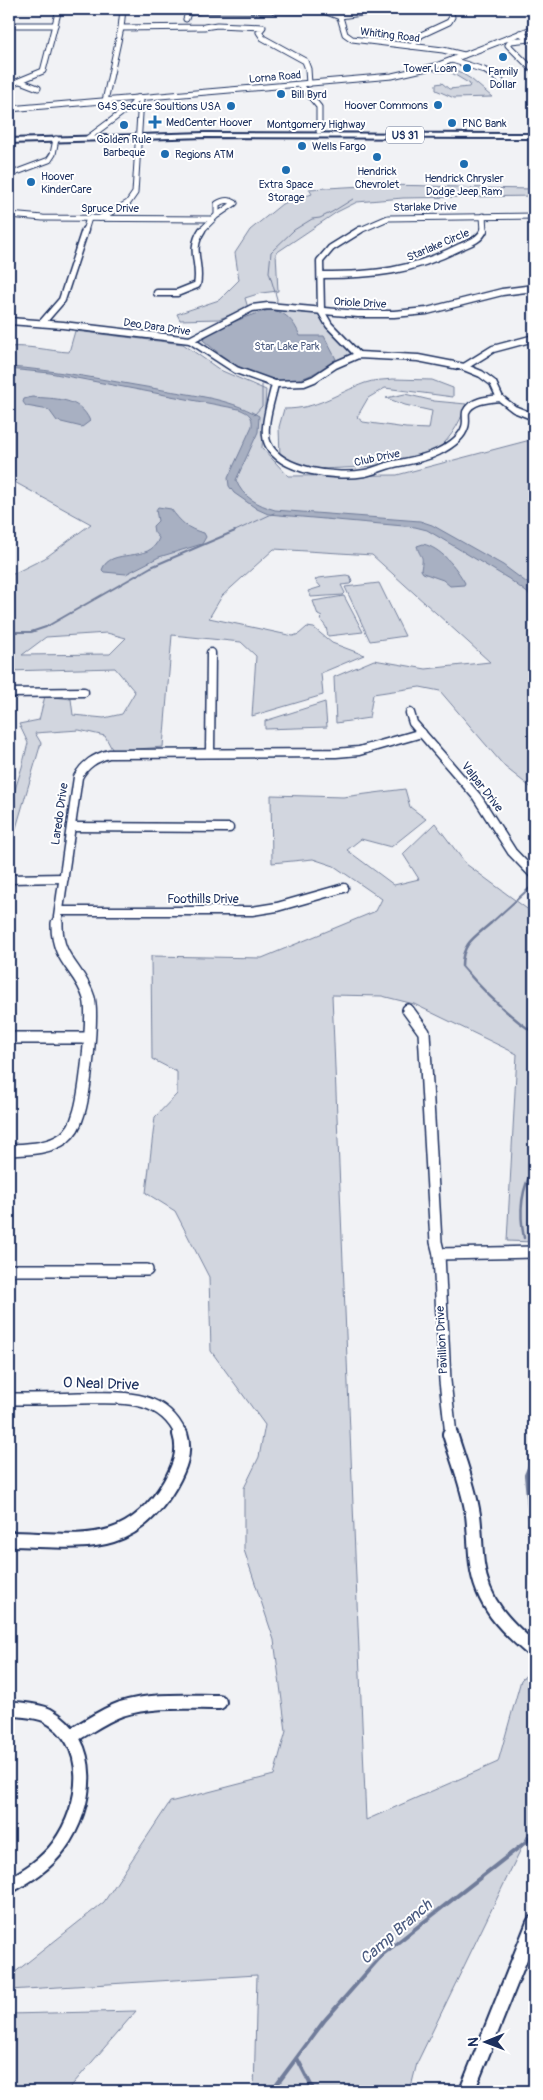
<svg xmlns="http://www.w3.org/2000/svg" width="543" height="2100" font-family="Pangolin,sans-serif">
  <rect width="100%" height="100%" fill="#f1f2f5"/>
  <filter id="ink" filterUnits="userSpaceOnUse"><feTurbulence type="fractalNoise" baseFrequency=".02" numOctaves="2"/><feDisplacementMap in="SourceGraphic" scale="10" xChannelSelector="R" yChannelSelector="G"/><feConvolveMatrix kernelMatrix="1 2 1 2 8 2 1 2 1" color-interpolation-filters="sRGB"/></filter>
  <g filter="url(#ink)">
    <g fill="#d2d6df" stroke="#76829e" fill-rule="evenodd">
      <polygon points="448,65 471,79 492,97 454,98 436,90 436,84 442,83 449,89 469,87 470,84 450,72 437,72 432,70"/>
      <path d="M381 185C432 185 483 189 534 189V196L403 198 357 202 337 212 276 253 278 291 261 293 245 298 248 308 219 319 180 320 177 314 219 300 239 280 235 253 250 230 282 204 312 194 309 189Z"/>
      <path d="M266 307 317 312 354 356C340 364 325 375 310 379 267 393 227 363 194 340L254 310Z"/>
      <path d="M75 331 183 344 220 370 266 390 262 448 288 476 397 475 534 439V790L505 767 440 691 420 687 373 694 369 718 336 723 334 677 374 660 426 669 490 662 372 555 274 549 222 596 209 618 293 636 299 634 307 627 314 628 332 643 364 655 321 673 323 695 252 716 256 656 241 642 172 635 163 747 113 751 105 736 79 730 35 733 41 743 9 852V809L22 767 28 743 19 724 39 720 45 696 71 699 73 715 104 718 122 714 135 692 115 668 9 671V576L45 558 91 524 9 479V347C28 345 49 351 69 352ZM107 633 126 638 110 654 22 655 46 637Z"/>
      <path d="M393 379 432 380 453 388V397L385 388 368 398 357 417 363 422 406 428 429 429 432 411 405 405 386 398 405 394 434 401 466 404C460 425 447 444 429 456 414 465 315 472 296 467 290 466 285 460 280 457L279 427 284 409C318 409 335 394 365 383 373 380 384 380 393 379Z"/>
      <polygon points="346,575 350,576 352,582 350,584 341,585 345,593 343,595 311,597 308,591 321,587 315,580 318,578"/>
      <polygon points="379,583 405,636 370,641 345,587"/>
      <polygon points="344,596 363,632 328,636 326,627 320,619 322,617 318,615 313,601"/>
      <polygon points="325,702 327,727 265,729 265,721"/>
      <polygon points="405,789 410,807 426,819 391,847 361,839 347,850 394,885 419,879 403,854 435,823 466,864 534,914 534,1242 507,1241 517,1054 414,1004 382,996 332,995 366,1820 498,1762 521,1680 533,1669 534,1822 417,2063 410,2091 254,2091 257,1975 9,1990 9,1977 104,1902 170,1802 274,1775 286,1731 274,1640 244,1550 244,1488 259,1457 265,1425 211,1351 209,1277 175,1211 146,1193 155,1117 177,1094 177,1072 152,1059 151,956 262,958 376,911 382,899 334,866 313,859 272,863 271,795 343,797"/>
      <polygon points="136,2011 67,2091 9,2091 9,2014"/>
    </g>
    <g fill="#a8b0c2" stroke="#707c9a">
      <path d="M270 310C285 311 294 321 300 336H324L336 359C324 367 310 378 295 380 260 386 227 361 203 340 209 330 256 312 270 310Z"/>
      <path d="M9 367C57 370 104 380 152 388 188 395 227 397 259 416L258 432 236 480C242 497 258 505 275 510L420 521 432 525 503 565 534 588V598L509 579 427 530 415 527 268 514 257 509 234 493 229 486 228 478 252 426C253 415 248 413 239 409L50 373 9 369Z"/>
      <path d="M32 397C55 399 80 397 90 421L82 427 57 421 49 410 26 406 23 402 24 399Z"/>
      <path d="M158 507 171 509C181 522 187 529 204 533L206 537 202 544 159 557 126 574 104 572 102 570C110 546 150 565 159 538L154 532 153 526 158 521 156 510Z"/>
      <path d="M423 544C441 548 456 567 465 583L464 585 450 586 443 580 423 573 421 570C424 552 421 561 417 546Z"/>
    </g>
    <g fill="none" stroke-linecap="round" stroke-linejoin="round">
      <g stroke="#707c9a" stroke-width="1">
        <polyline points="276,310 277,299 269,272 271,252 294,230 312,219 320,218 332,212 353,199"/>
        <polyline points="254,415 262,406 262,384 260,383 264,380"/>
        <polyline points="233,532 274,513"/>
      </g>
      <g stroke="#707c9a" stroke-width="2">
        <polyline points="9,632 31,632 46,627 151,567 235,531"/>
        <polyline points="490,924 533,885"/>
      </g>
      <g stroke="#707c9a" stroke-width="2.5">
        <path d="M491 923C475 937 462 943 462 966 484 992 506 1014 534 1033"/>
        <path d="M524 1238C519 1213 520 1190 534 1168"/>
        <polyline points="529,1266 534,1298"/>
      </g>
      <g stroke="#707c9a" stroke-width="4">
        <polyline points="534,1456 526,1475 530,1520 534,1528"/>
        <polyline points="534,1721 534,1723"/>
        <polyline points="297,2058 314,2091"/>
        <polyline points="272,2091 324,2021 383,1954 527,1841 534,1832"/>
      </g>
      <g stroke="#1b2f5e" stroke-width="7">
        <g id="minor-far4">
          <polyline points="340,16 383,10 501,9"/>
          <polyline points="186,19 188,13 203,10 324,11 340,17 345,34 352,39 443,50 464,55"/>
          <polyline points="9,25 55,25"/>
          <polyline points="121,28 204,27 217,25 263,27 259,32 263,38 305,61 308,69 309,84"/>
          <polyline points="520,33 530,39 511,41 508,45 533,70"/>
          <polyline points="412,46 421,35 449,22 452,17 450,10"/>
          <polyline points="452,60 484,70 501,81"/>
          <polyline points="20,81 38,88"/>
          <polyline points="9,85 43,71 59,9"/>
          <polyline points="301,85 319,107 319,131"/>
          <polyline points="105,101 121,28 123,9"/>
          <polyline points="9,109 392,76 436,66 534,28"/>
          <polyline points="88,138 131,106 138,98"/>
          <polyline points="9,175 49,160 53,154 56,139"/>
          <polyline points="9,215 43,218 211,219"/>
          <polyline points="483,216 484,231"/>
          <polyline points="100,218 128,203 135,193 141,98"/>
          <polyline points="85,231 89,218"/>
          <path d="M201 231 216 216 235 203C229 199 223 200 217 204V214"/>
          <polyline points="358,231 388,218 534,216"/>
        </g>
      </g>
      <g stroke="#1b2f5e" stroke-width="9">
        <g id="minor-far3">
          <path d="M321 275C375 275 410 272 460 247 469 243 480 240 484 230"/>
          <path d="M157 293H177L197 285C202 264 188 251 202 230"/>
          <polyline points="9,321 63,325 190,340 236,370 275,384 304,383 314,379 335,365 358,355 418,358 464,367 481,374 493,383 500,398 514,409 534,417"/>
          <polyline points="42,323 62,300 85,230"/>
          <polyline points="190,340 252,308 268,306 358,314 394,314 427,311 502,292 534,288"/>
          <polyline points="358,355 329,325 321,311 320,261 331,248 360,230"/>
          <polyline points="464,367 493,349 534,338"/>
          <path d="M275 384C272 399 261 429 268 444 281 472 338 478 365 473 375 471 384 466 394 464 409 461 424 459 438 452 448 447 462 438 465 427 467 422 465 416 466 412 471 400 490 399 500 398"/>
        </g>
      </g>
      <g stroke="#1b2f5e" stroke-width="11">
        <g id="minor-far2">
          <polyline points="9,693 84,692"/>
          <polyline points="410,713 413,723 477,797 512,852 534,875"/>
          <polyline points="210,753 211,653"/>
          <polyline points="71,827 229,828"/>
          <polyline points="9,879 64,878"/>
          <polyline points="60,911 252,911 277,907 344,888"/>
          <path d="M57 924 78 777C85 764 95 758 109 754L336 753 359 751 422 733"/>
        </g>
      </g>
      <g stroke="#1b2f5e" stroke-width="14">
        <g id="minor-far1">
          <polyline points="408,1010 424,1032 436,1242 439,1254 445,1381 451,1435"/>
          <polyline points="9,1038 89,1038"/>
          <path d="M9 1150C27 1149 49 1149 64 1138 71 1132 76 1124 78 1116 85 1097 94 1016 89 998 80 968 56 961 57 923"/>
          <polyline points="439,1254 534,1252"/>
          <polyline points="9,1270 147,1270"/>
          <path d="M9 1399C32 1399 56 1399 79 1398 118 1398 162 1392 181 1435"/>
        </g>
      </g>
      <g stroke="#1b2f5e" stroke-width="18">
        <g id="minor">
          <path d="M450 1434C458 1460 469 1487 473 1515 475 1531 475 1548 477 1564 482 1604 505 1626 534 1651"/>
          <path d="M9 1539C80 1540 129 1554 170 1484 179 1468 186 1452 180 1434"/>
          <path d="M9 1708C20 1710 37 1710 47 1715 96 1742 88 1806 59 1846 46 1864 28 1875 9 1886"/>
          <path d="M73 1735C89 1726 104 1715 121 1709 152 1699 187 1702 219 1702"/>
          <polyline points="467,2091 534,1923"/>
        </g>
      </g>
      <g stroke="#1b2f5e" stroke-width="4">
        <polygon id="major" points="205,133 534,134 534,138 205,137 9,143 9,139"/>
      </g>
      <use href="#minor-far4" stroke="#fff" stroke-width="5"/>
      <use href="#minor-far3" stroke="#fff" stroke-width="6"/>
      <use href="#minor-far2" stroke="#fff" stroke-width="8"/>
      <use href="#minor-far1" stroke="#fff" stroke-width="11"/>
      <use href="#minor" stroke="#fff" stroke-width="14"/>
      <use href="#major" fill="#fff" fill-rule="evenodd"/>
    </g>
  </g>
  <g fill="#1f6fb2" stroke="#fff" stroke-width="2">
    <circle cx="503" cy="57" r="5"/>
    <circle cx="467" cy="68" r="5"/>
    <circle cx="281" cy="94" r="5"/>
    <circle cx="438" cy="105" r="5"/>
    <circle cx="231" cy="106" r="5"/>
    <path d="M152.5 114.5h5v5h5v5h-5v5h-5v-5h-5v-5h5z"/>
    <circle cx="452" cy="123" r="5"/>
    <circle cx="124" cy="125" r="5"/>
    <circle cx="302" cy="146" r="5"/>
    <circle cx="165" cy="154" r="5"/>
    <circle cx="377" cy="157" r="5"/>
    <circle cx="464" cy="164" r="5"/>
    <circle cx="286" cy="170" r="5"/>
    <circle cx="31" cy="182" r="5"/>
  </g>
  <g text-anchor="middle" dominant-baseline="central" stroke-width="4" stroke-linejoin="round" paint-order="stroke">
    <g font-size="11" fill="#1b2f5e" stroke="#fff">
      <text transform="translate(390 35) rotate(7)">Whiting Road</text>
      <text transform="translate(275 77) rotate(-5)">Lorna Road</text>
      <text x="316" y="124">Montgomery Highway</text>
      <text transform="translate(425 207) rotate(-1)">Starlake Drive</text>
      <text x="110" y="208">Spruce Drive</text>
      <text transform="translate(438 245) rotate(-23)">Starlake Circle</text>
      <text transform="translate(360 303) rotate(3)">Oriole Drive</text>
      <text transform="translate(157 327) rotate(8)">Deo Dara Drive</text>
      <text transform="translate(377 458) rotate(-12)">Club Drive</text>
    </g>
    <g font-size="11" fill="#1b2f5e" stroke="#fff" text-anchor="start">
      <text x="457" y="68" text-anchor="end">Tower Loan</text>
      <text x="503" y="71" text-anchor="middle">Family<tspan x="503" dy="13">Dollar</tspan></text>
      <text x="291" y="94">Bill Byrd</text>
      <text x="428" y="105" text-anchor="end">Hoover Commons</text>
      <text x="221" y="106" text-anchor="end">G4S Secure Soultions USA</text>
      <text x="166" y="122">MedCenter Hoover</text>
      <text x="462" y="123">PNC Bank</text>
      <text x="124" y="139" text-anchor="middle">Golden Rule<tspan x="124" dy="13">Barbeque</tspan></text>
      <text x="312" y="146">Wells Fargo</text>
      <text x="175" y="154">Regions ATM</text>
      <text x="377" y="171" text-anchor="middle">Hendrick<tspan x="377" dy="13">Chevrolet</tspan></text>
      <text x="41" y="176">Hoover<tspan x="41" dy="13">KinderCare</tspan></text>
      <text x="464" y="178" text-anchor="middle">Hendrick Chrysler<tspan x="464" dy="13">Dodge Jeep Ram</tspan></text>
      <text x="286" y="184" text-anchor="middle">Extra Space<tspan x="286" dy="13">Storage</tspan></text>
    </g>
    <rect fill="#fff" stroke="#5f6d8e" stroke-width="1" x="386" y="126.5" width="38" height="17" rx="4"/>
    <g font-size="11" font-weight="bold" fill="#1b2f5e">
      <text x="405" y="135">US 31</text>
    </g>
    <g font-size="11" fill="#49597e" stroke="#fff">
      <text x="287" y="346">Star Lake Park</text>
    </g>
    <g font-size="12" fill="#1b2f5e" stroke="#fff">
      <text transform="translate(482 787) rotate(52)">Valpar Drive</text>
      <text transform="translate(60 814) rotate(-82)">Laredo Drive</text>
      <text x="203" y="899">Foothills Drive</text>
      <text transform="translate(442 1340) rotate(-93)">Pavillion Drive</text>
    </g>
    <g font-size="15" fill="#1b2f5e" stroke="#fff">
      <text transform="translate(101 1384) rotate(2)">O Neal Drive</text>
    </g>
    <g font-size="16" font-style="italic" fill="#4c5c81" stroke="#fff">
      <text transform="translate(396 1932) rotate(-41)">Camp Branch</text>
    </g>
  </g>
  <rect width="543" height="2100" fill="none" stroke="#fff" stroke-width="30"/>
  <rect x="15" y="15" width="513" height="2070" fill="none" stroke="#1b2f5e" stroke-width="2" filter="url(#ink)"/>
  <g transform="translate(486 2042) rotate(269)" stroke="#ffffff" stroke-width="4" paint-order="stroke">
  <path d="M0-4L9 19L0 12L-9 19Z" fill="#1b2f5e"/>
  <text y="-8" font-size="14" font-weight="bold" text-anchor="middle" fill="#1b2f5e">N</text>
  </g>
</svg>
